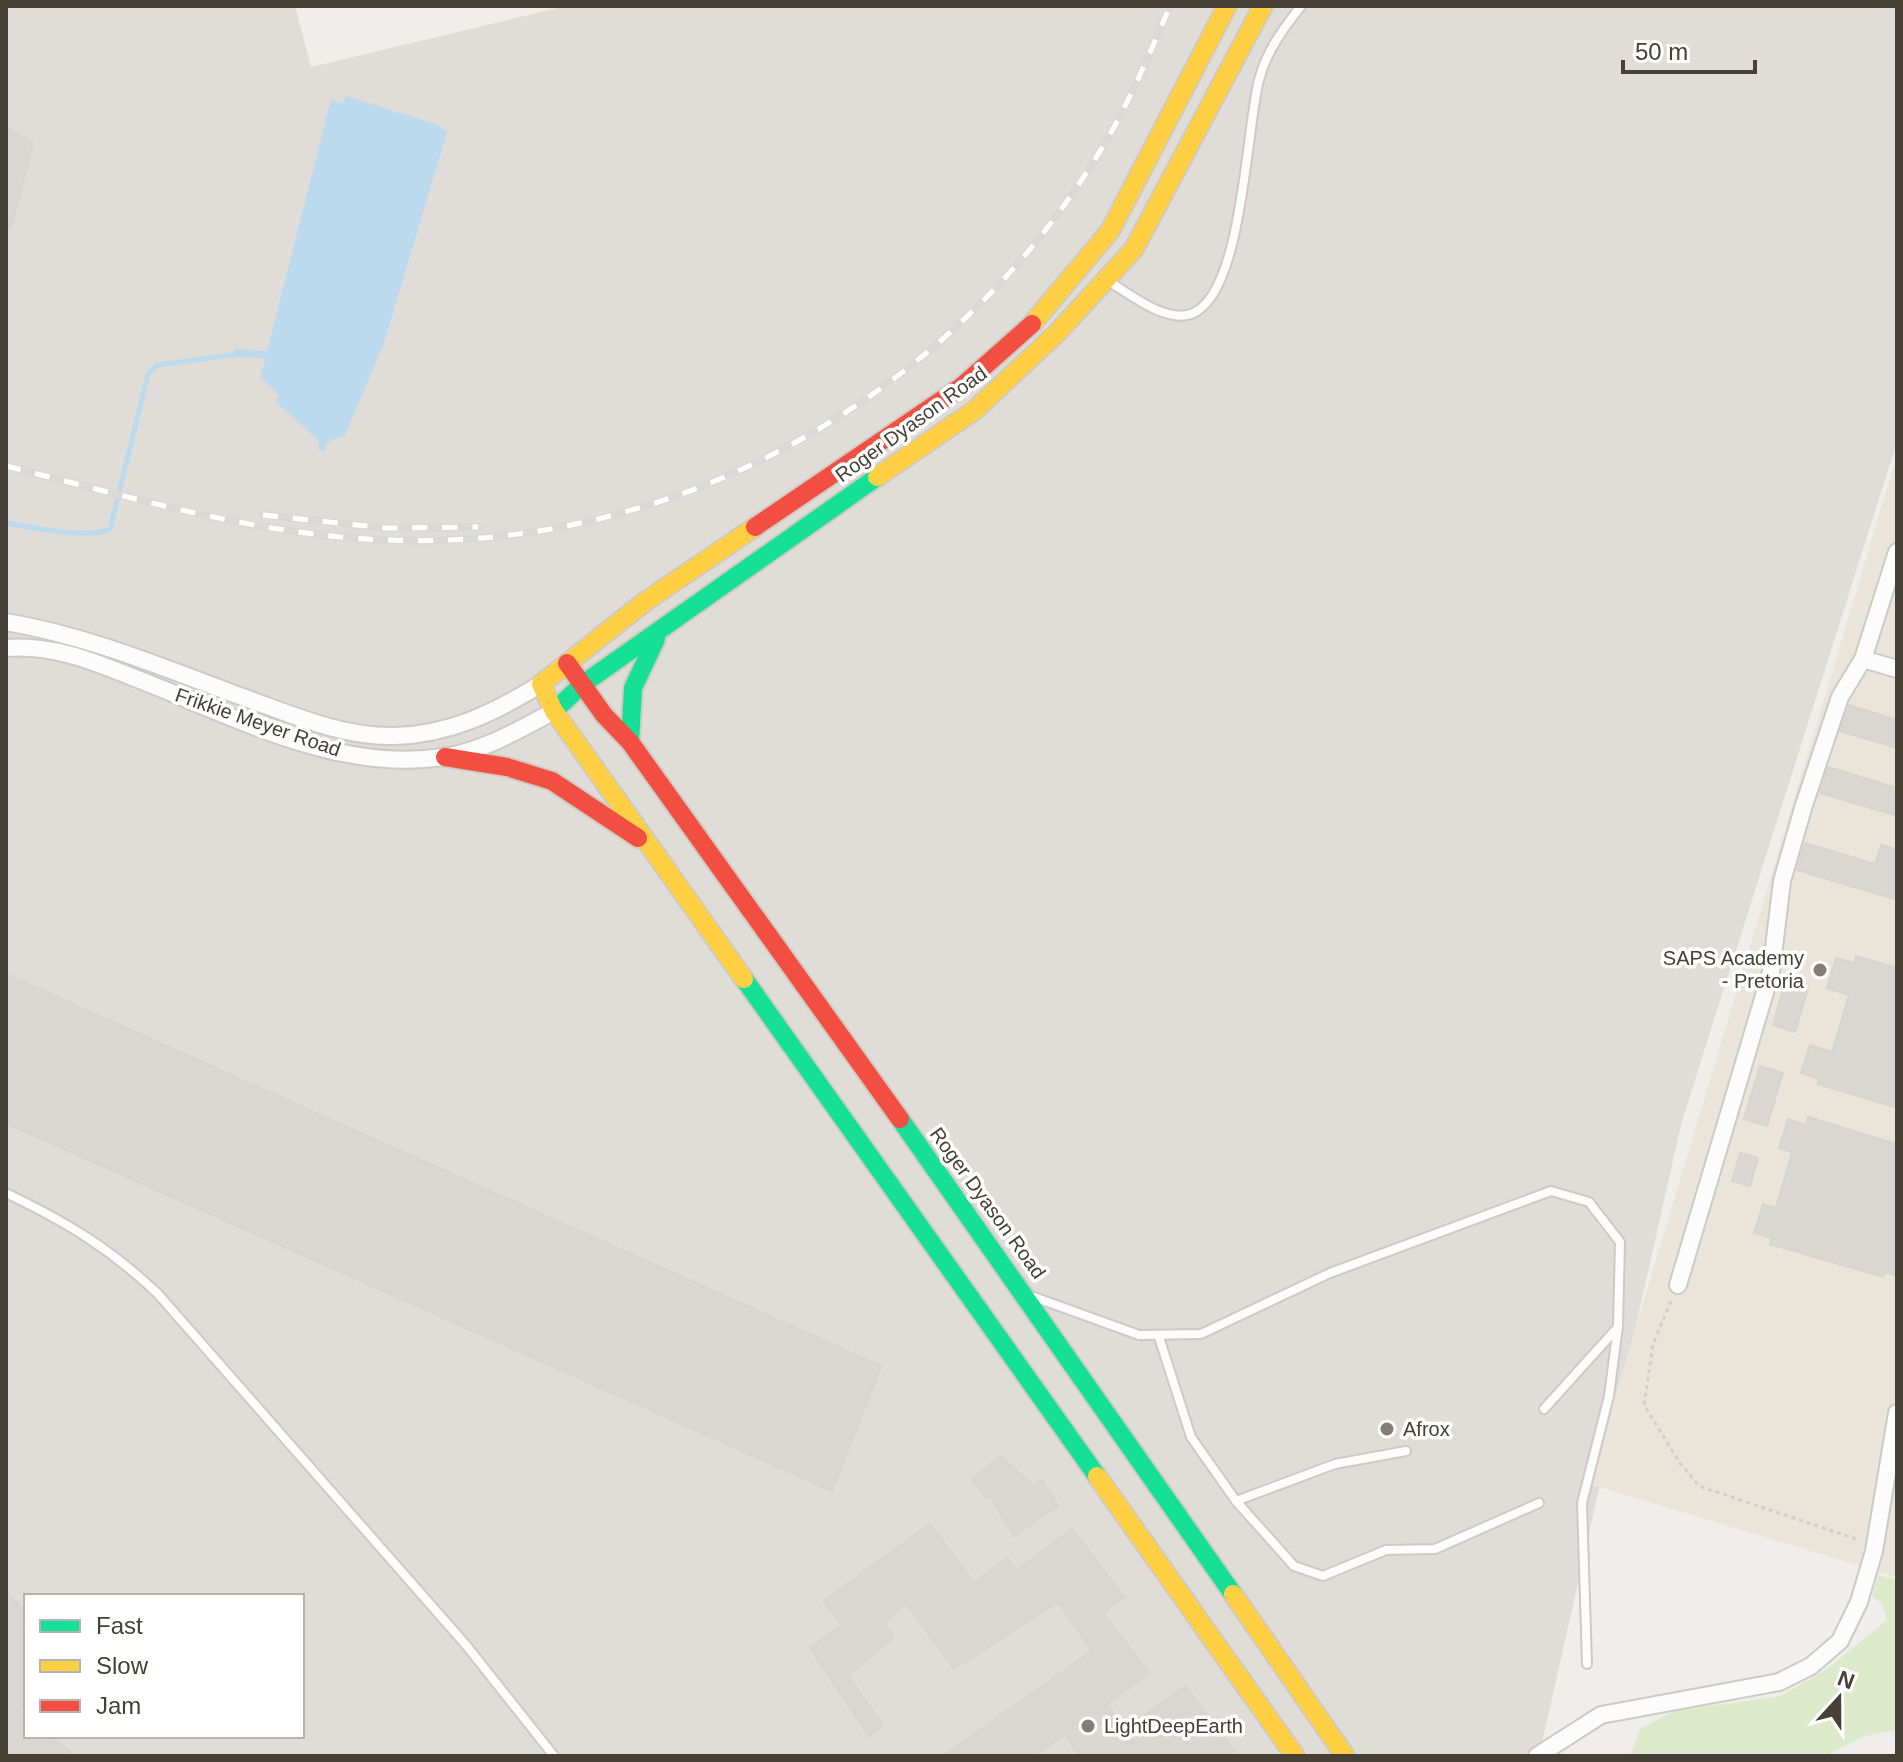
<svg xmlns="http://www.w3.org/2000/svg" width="1903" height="1762" font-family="Helvetica,sans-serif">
  <rect width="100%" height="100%" fill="#f0eeea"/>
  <path fill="#e0ddd8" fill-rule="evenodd" d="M6 6H295L311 67 566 6H1897V442L1682 1121 1539 1756H6ZM26 1596H302V1736H26Z"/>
  <polygon fill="#ebe5d9" points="1897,455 1897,1577 1589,1484"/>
  <polygon fill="#ddeaca" points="1878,1575 1897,1580 1897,1730 1865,1736 1825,1756 1630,1756 1640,1729 1674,1711 1781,1696 1827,1669 1887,1620 1882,1604 1872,1596"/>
  <polygon fill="#bbdaee" points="346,96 438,125 447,132 384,343 345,435 326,443 325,451 319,450 319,441 276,402 278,394 260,377 266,358 234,357 234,349 267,351 331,100 343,104"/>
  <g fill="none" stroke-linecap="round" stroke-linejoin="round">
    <path stroke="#bbdaee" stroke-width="5" d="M6 523C31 527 88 540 110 529L148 374 157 365 240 354"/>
  </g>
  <g fill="#dad7d2" stroke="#d8d5d0" stroke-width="2">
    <polygon points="6,127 33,143 11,228 6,227"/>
    <polygon points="1849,705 1897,720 1897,748 1840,731"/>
    <polygon points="1828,767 1897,788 1897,816 1820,793"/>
    <polygon points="1805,843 1875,864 1881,845 1897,849 1897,900 1797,870"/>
    <polygon points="1856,956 1897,968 1897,1108 1818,1084 1819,1079 1801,1073 1810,1045 1832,1052 1849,995 1827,988 1836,958 1854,963"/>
    <polygon points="6,974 881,1366 832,1491 6,1123"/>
    <polygon points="1785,982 1808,989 1795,1032 1773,1025"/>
    <polygon points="1760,1066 1783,1073 1767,1126 1744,1119"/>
    <polygon points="1808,1117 1897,1144 1897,1276 1885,1272 1883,1277 1770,1244 1772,1238 1754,1233 1763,1204 1776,1208 1792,1152 1779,1148 1788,1119 1806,1125"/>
    <polygon points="1740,1153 1758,1158 1750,1186 1732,1181"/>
    <polygon points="1001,1456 1033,1486 1042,1480 1058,1506 1014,1536 990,1496 987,1498 972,1480"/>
    <polygon points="930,1524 974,1583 1007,1558 1017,1570 1072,1529 1124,1597 1103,1613 1149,1673 1107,1704 1125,1730 1185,1686 1238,1756 1079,1756 1065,1734 1035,1756 943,1756 1092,1651 1058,1602 954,1669 906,1603 884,1623 894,1637 848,1676 883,1725 869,1736 810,1648 841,1625 824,1601"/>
    <polygon points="6,1594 26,1610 26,1703 19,1712 26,1717 26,1736 50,1736 75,1756 6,1756"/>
  </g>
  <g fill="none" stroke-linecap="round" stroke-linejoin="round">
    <g stroke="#cccac6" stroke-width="12">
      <g id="lane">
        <path d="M1108 281C1129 293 1164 323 1191 314 1243 296 1246 128 1259 80 1266 52 1283 29 1301 6"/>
        <path d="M6 1193C66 1222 110 1248 158 1294L466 1645 554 1756"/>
        <polyline points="1034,1297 1139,1335 1201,1334 1330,1273 1551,1191 1589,1202 1620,1242 1618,1326 1609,1396 1582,1503 1587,1664"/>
        <polyline points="1159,1337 1191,1437 1236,1501 1335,1464 1406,1451"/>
        <polyline points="1544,1409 1618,1327"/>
        <polyline points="1236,1501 1294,1566 1323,1576 1386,1550 1435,1549 1539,1503"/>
      </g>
    </g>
    <g stroke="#cccac6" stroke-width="20">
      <g id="street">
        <path d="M6 622C90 636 169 670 248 699 295 716 343 737 394 736 450 735 495 712 541 684"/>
        <path d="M6 648C54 644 97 663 140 680 235 717 338 773 443 757 483 751 519 730 554 711"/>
        <polyline points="1863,659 1897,669"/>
        <polyline points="1678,1285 1771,972 1782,881 1804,805 1840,697 1863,659 1897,552"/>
        <polyline points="1537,1756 1601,1715 1779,1682 1811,1666 1840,1641 1859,1602 1874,1551 1897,1413"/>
      </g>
    </g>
    <g stroke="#d0cbc1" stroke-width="22">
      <g id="fast">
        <polyline points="554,711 583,684 877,477"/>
        <polyline points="630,742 633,688 656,639"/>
        <polyline points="744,979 1097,1476"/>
        <polyline points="900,1119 1233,1594"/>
      </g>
    </g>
    <g stroke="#d0cbc1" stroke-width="22">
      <g id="slow">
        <polyline points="1032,324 1110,231 1227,6"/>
        <polyline points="877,477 975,410 1057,333 1134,249 1263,6"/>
        <polyline points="744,979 554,711 541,684 646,601 755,527"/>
        <polyline points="1097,1476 1295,1756"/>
        <polyline points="1233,1594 1345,1756"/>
      </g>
    </g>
    <g stroke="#d0cbc1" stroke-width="22">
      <g id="jam">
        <polyline points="755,527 961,387 1032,324"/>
        <polyline points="567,663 604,715 630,742 900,1119"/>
        <polyline points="445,757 507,767 552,781 638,838"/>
      </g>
    </g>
    <polyline stroke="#d1cecb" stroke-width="3" stroke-dasharray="4 4" stroke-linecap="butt" points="1671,1301 1653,1344 1644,1405 1680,1463 1699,1486 1859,1540"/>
    <use href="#lane" stroke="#fdfcfc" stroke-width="8"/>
    <use href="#street" stroke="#fdfcfc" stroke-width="16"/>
    <use href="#fast" stroke="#16e098" stroke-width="18"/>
    <use href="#slow" stroke="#ffcf43" stroke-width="18"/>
    <use href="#jam" stroke="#f24e42" stroke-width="18"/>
    <g stroke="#d9d9d8" stroke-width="8">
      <g id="rail">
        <path d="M6 466C131 497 256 535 386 540 669 552 941 403 1092 164 1124 115 1147 60 1170 6"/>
        <polyline points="263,515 386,528 478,527"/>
      </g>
    </g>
    <use href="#rail" stroke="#fff" stroke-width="5" stroke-dasharray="15" stroke-linecap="butt"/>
  </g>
  <g fill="#827d75" stroke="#fff" stroke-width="3">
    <circle cx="1820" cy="970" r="8"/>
    <circle cx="1387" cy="1429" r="8"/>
    <circle cx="1088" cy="1726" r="8"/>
  </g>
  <g text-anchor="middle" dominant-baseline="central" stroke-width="7" stroke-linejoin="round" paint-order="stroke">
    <g font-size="20" fill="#464036" stroke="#fff">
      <text transform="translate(911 424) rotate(-36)">Roger Dyason Road</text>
      <text transform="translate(258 722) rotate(19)">Frikkie Meyer Road</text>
      <text transform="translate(988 1203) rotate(54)">Roger Dyason Road</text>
    </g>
    <g font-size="20" fill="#464036" stroke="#fff" text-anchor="start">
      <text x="1804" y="958" text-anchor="end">SAPS Academy<tspan x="1804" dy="23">- Pretoria</tspan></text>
      <text x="1403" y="1429">Afrox</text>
      <text x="1104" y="1726">LightDeepEarth</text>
    </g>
  </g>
  <rect width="1903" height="1762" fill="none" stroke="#464036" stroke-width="16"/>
  <rect x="24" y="1594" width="280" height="144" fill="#ffffff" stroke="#b5b3af" stroke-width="2"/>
  <rect x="40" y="1620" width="40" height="12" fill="#16e098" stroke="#b5b3af" stroke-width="2"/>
  <text x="96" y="1634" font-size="24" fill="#464036">Fast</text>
  <rect x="40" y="1660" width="40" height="12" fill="#ffcf43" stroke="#b5b3af" stroke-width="2"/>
  <text x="96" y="1674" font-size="24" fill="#464036">Slow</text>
  <rect x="40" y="1700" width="40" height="12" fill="#f24e42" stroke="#b5b3af" stroke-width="2"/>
  <text x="96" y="1714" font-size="24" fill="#464036">Jam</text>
  <g transform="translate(1839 1698) rotate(21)" stroke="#ffffff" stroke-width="6" paint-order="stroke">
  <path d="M0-6L14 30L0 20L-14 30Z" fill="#464036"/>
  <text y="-12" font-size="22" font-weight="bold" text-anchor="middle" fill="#464036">N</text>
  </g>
  <path d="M1623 60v12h132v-12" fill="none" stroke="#464036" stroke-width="4"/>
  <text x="1635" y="60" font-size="24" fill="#464036" stroke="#ffffff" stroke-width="6" paint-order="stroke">50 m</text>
</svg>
